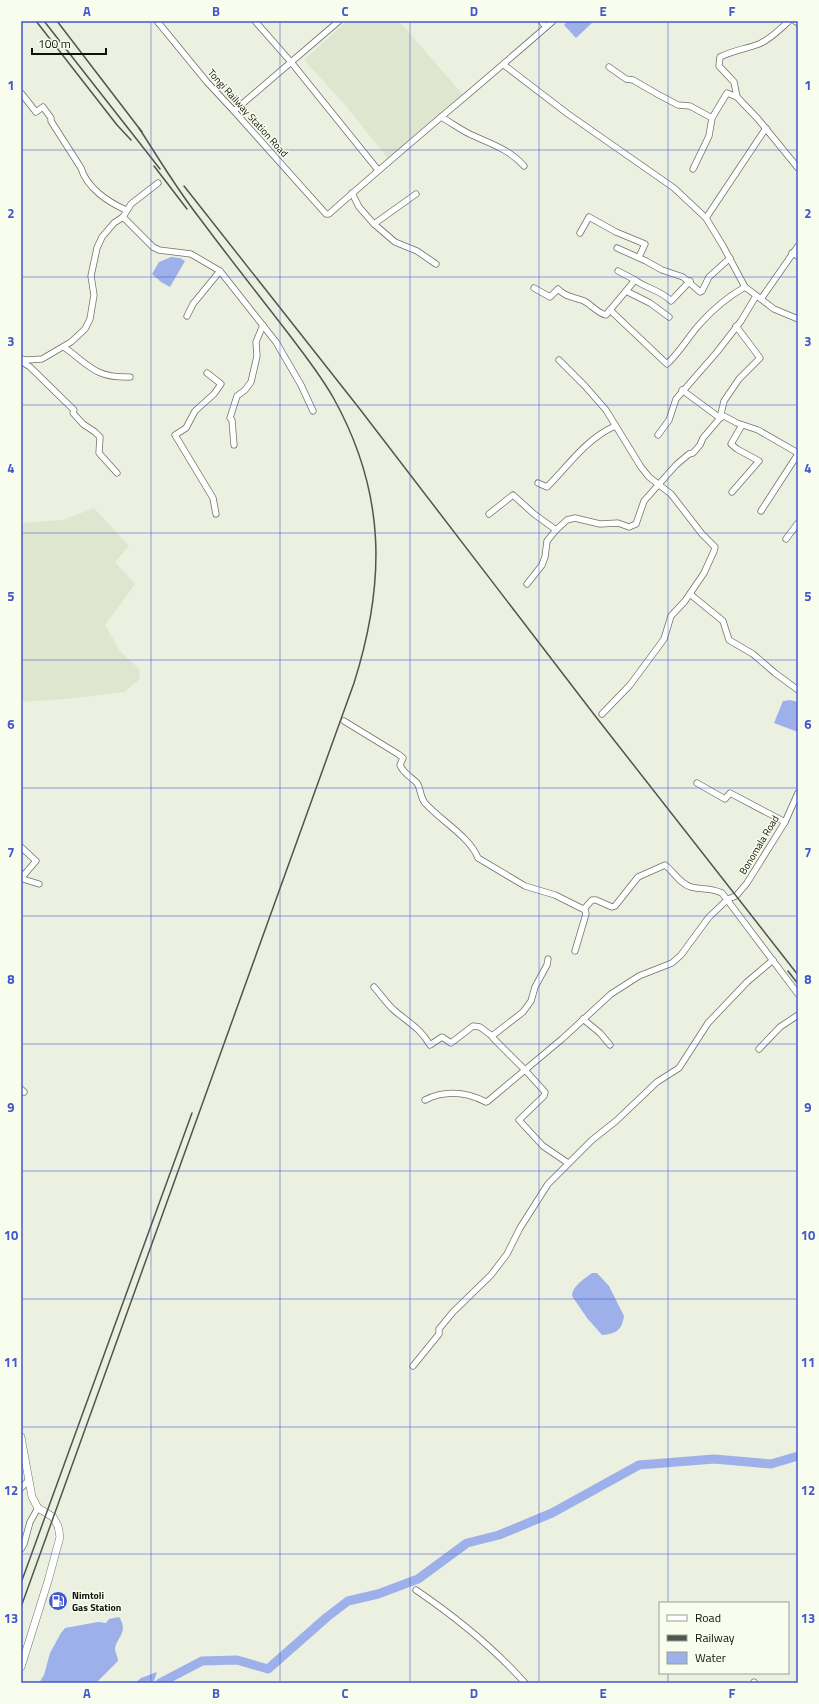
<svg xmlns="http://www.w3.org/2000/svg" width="819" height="1704" font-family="'Titillium Web',sans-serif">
  <rect width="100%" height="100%" fill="#ebf0e1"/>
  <g fill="#dee6cf">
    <polygon points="347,21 399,21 464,96 389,160 346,106 304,60"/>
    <polygon points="94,508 129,546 115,562 135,584 105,625 120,651 139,669 140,679 124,692 76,698 21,702 21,523 63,520"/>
  </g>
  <g fill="#9db0ea">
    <polygon points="567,21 592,21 593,22 576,38 564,25"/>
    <polygon points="171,257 180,258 185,261 170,287 161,282 152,274 159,262"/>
    <polygon points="790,700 798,702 798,732 774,723 783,701"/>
    <path d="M592 1273H597L609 1286 624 1316C622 1330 616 1334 602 1335L587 1318 572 1296C572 1286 584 1279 592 1273Z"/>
    <path d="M119 1617C129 1632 117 1637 115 1648 115 1653 118 1657 118 1661L96 1683H39L44 1675 50 1653 61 1633 65 1628 98 1622 106 1623 109 1619Z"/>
    <polygon points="157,1672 154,1681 150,1683 135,1683 141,1678"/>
  </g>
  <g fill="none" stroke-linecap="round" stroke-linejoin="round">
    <polyline stroke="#9db0ea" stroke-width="9" points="160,1683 202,1661 237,1660 268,1669 327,1617 348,1601 378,1594 418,1579 467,1543 499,1535 552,1513 639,1465 714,1459 771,1464 798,1456"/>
    <g stroke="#6e7365" stroke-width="7">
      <g id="minor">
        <path d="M157 21 207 82 234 111 326 214H329C403 148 479 86 553 21"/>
        <polyline points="255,21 291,62 378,170"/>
        <polyline points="541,21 546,27"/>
        <path d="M789 21C780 29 771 39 759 44 746 49 734 50 720 57L719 66 734 82 737 97 758 119 798 168"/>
        <polyline points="795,21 798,23"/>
        <polyline points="504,65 568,114 674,188 706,218 723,246 745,287 774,309 798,319"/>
        <polyline points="609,67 626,79 633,80 659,95 678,105 690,106 712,118"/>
        <path d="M21 93 36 112 43 107 51 118V121L81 168C87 188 108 202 126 210"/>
        <polyline points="234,111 339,21"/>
        <path d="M441 117C452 123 462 131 474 136 492 144 510 150 524 166"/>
        <polyline points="693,169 709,136 712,118 727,93 737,97"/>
        <polyline points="352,193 359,207 374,224 395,242 417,251 436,264"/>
        <polyline points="123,217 153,247 159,250 191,254 220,271 276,342 301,385 313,411"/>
        <polyline points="706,218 766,128"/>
        <polyline points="374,224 416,194"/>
        <polyline points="580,233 589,217 616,232 645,244 639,257"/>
        <polyline points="617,248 646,261 662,270 683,277 700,292 702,291 709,277 730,258"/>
        <polyline points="792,253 798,256"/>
        <polyline points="618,271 635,280"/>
        <path d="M534 288 550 297 558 289C565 297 574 297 584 301 592 305 597 313 606 315L610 310 667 364C679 353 687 339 698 326 712 310 727 297 745 287"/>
        <path d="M626 291 635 280C647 289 661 290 671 301L690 281"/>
        <polyline points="761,299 798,246"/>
        <polyline points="610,310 626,291 650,303 669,317"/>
        <polyline points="187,316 193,304 220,271"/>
        <polyline points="736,326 760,358 739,379 724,401 720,418 724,416 737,423 758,430 798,453"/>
        <path d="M64 347C90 366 95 378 130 377"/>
        <polyline points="21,359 27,360 42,359 71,342 85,329 90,319 94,295 91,276 97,248 102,237 114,223 123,217 131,204 158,183"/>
        <polyline points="559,360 585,386 606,410 641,467 649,477 671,494 702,534 715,547 714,551 704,573 685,601 671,616 664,639 630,685 602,714"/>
        <polyline points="21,361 30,367 74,410 73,413 83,424 95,432 100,437 99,453 117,473"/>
        <polyline points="207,373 221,384 214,394 195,411 186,428 175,435 213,498 216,514"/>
        <polyline points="658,435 669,420 676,399 717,352 741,321 756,296"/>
        <polyline points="234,445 232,420 230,418 237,396 245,390 251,382 257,356 256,342 263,325"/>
        <path d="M538 483 547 487C569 465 586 439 615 426"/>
        <polyline points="732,492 759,461 737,449 731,444 742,425"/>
        <polyline points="761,511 798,454"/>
        <polyline points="489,514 513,495 534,514 556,530"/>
        <polyline points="786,539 798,523"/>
        <polyline points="527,584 542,565 545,557 547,541 556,530 567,520 575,518 600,524 618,523 629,527 636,524 644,501 676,465 689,454 693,453 700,445 703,438 720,418 682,390"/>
        <polyline points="690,594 723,621 729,640 753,654 775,673 798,690"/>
        <path d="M344 721 398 754 403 758 400 765C403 773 411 777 417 783 421 789 420 797 425 803 440 820 470 837 478 858L525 886 555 895 585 910 586 914 575 951"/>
        <polyline points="697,783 725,799 730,793 785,822"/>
        <polyline points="21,847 36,861 23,876 23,879 39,884"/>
        <path d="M584 909 592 900H596L612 907 615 906 638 877 665 865C673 871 680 884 691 887 702 890 709 887 722 893L798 994"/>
        <polyline points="548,959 547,965 535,987 531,1001 523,1012 492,1036 493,1038 525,1070 545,1092 544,1096 519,1120 543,1146 568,1163"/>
        <path d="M374 987C381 995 387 1004 395 1011 408 1022 421 1029 430 1045L442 1037 451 1043 473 1026 480 1027 492 1036"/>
        <polyline points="583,1019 600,1033 610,1045"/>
        <polyline points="759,1049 780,1027 798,1015"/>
        <polyline points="21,1089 24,1092"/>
        <path d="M425 1100C445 1090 466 1092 486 1102L488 1101 562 1039 611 994 639 976 672 963 681 955 709 917 728 899 736 896 747 883 785 822 798 793"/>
        <polyline points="413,1366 439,1334 439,1329 453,1312 491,1275 507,1254 520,1228 548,1184 592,1140 616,1121 657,1082 679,1068 708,1023 747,982 773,960"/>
        <polyline points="21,1488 29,1480"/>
        <polyline points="21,1549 24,1544 30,1522 38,1508"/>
        <path d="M416 1590C457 1618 492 1646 525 1683"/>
        <polyline points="754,1682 754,1683"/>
      </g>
    </g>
    <g stroke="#6e7365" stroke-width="8">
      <polyline id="major" points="21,1437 32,1497 38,1508 53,1517 58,1526 60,1537 48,1581 21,1667"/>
    </g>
    <use href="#minor" stroke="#fff" stroke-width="5.5"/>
    <use href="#major" stroke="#fff" stroke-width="7"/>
    <g stroke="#52554d" stroke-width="1.5">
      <polyline points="36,21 117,125 131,140"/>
      <polyline points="44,21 160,169"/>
      <polyline points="57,21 142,132"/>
      <polyline points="154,166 187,209"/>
      <polyline points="184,186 359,408 596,717 798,975"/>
      <polyline points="788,971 798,984"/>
      <polyline points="21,1583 192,1113"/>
      <path d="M21 1607 354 683C386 582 386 493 334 399 322 377 306 357 291 337 261 298 230 259 201 220 178 191 159 159 139 128"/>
    </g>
  </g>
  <path fill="none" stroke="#4258cb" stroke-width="1" stroke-opacity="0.55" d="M151 21V1683M280 21V1683M410 21V1683M539 21V1683M668 21V1603M21 150H798M21 277H798M21 405H798M21 533H798M21 660H798M21 788H798M21 916H798M21 1044H798M21 1171H798M21 1299H798M21 1427H798M21 1554H798M668 1673V1683"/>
  <defs>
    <g id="fuel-disc" transform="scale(1)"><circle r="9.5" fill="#4258cb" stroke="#f8fdee"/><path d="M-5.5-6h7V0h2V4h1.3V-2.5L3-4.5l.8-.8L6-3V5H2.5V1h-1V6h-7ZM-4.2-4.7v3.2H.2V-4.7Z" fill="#fff"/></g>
  </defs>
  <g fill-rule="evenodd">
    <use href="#fuel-disc" x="58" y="1601"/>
  </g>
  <g text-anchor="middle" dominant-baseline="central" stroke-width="3" stroke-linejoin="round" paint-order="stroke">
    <g font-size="10" fill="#0f110c" stroke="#f8fdee">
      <text transform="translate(248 113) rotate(48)">Tongi Railway Station Road</text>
      <text transform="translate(759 845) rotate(-59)">Bonomala Road</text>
    </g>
    <g font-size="10" font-weight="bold" fill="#0f110c" stroke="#f8fdee" text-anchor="start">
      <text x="72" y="1595">Nimtoli<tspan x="72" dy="12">Gas Station</tspan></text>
    </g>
  </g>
  <rect width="819" height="1704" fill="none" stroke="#f8fdee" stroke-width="44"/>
  <rect x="659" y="1602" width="130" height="72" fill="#f8fdee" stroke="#9b9f94"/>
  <rect x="667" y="1615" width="20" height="6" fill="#ffffff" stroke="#9b9f94"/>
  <text x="695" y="1622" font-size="12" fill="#0f110c">Road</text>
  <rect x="667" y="1635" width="20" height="6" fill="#52554d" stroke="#9b9f94"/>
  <text x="695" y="1642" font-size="12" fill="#0f110c">Railway</text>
  <rect x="667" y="1652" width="20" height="12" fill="#9db0ea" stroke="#9b9f94"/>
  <text x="695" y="1662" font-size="12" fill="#0f110c">Water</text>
  <path d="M32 48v6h74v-6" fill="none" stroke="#0f110c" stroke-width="2"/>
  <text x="38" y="48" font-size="12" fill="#0f110c" stroke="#f8fdee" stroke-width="3" paint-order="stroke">100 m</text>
  <rect x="22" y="22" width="775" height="1660" fill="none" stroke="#4258cb" stroke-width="1.5"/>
  <g font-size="13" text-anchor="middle" font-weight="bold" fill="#4258cb">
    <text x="87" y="16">A</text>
    <text x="216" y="16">B</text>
    <text x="345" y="16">C</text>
    <text x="474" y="16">D</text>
    <text x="603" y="16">E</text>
    <text x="732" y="16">F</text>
    <text x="11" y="90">1</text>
    <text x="808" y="90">1</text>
    <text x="11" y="218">2</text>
    <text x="808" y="218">2</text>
    <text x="11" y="346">3</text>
    <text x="808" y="346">3</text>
    <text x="11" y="473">4</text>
    <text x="808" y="473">4</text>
    <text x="11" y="601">5</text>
    <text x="808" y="601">5</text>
    <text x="11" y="729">6</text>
    <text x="808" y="729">6</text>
    <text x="11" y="857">7</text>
    <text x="808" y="857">7</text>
    <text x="11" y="984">8</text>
    <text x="808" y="984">8</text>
    <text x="11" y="1112">9</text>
    <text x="808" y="1112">9</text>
    <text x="11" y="1240">10</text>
    <text x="808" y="1240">10</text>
    <text x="11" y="1367">11</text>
    <text x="808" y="1367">11</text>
    <text x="11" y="1495">12</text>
    <text x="808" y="1495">12</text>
    <text x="11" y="1623">13</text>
    <text x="808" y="1623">13</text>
    <text x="87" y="1698">A</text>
    <text x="216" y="1698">B</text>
    <text x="345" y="1698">C</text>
    <text x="474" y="1698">D</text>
    <text x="603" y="1698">E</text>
    <text x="732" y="1698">F</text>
  </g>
</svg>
